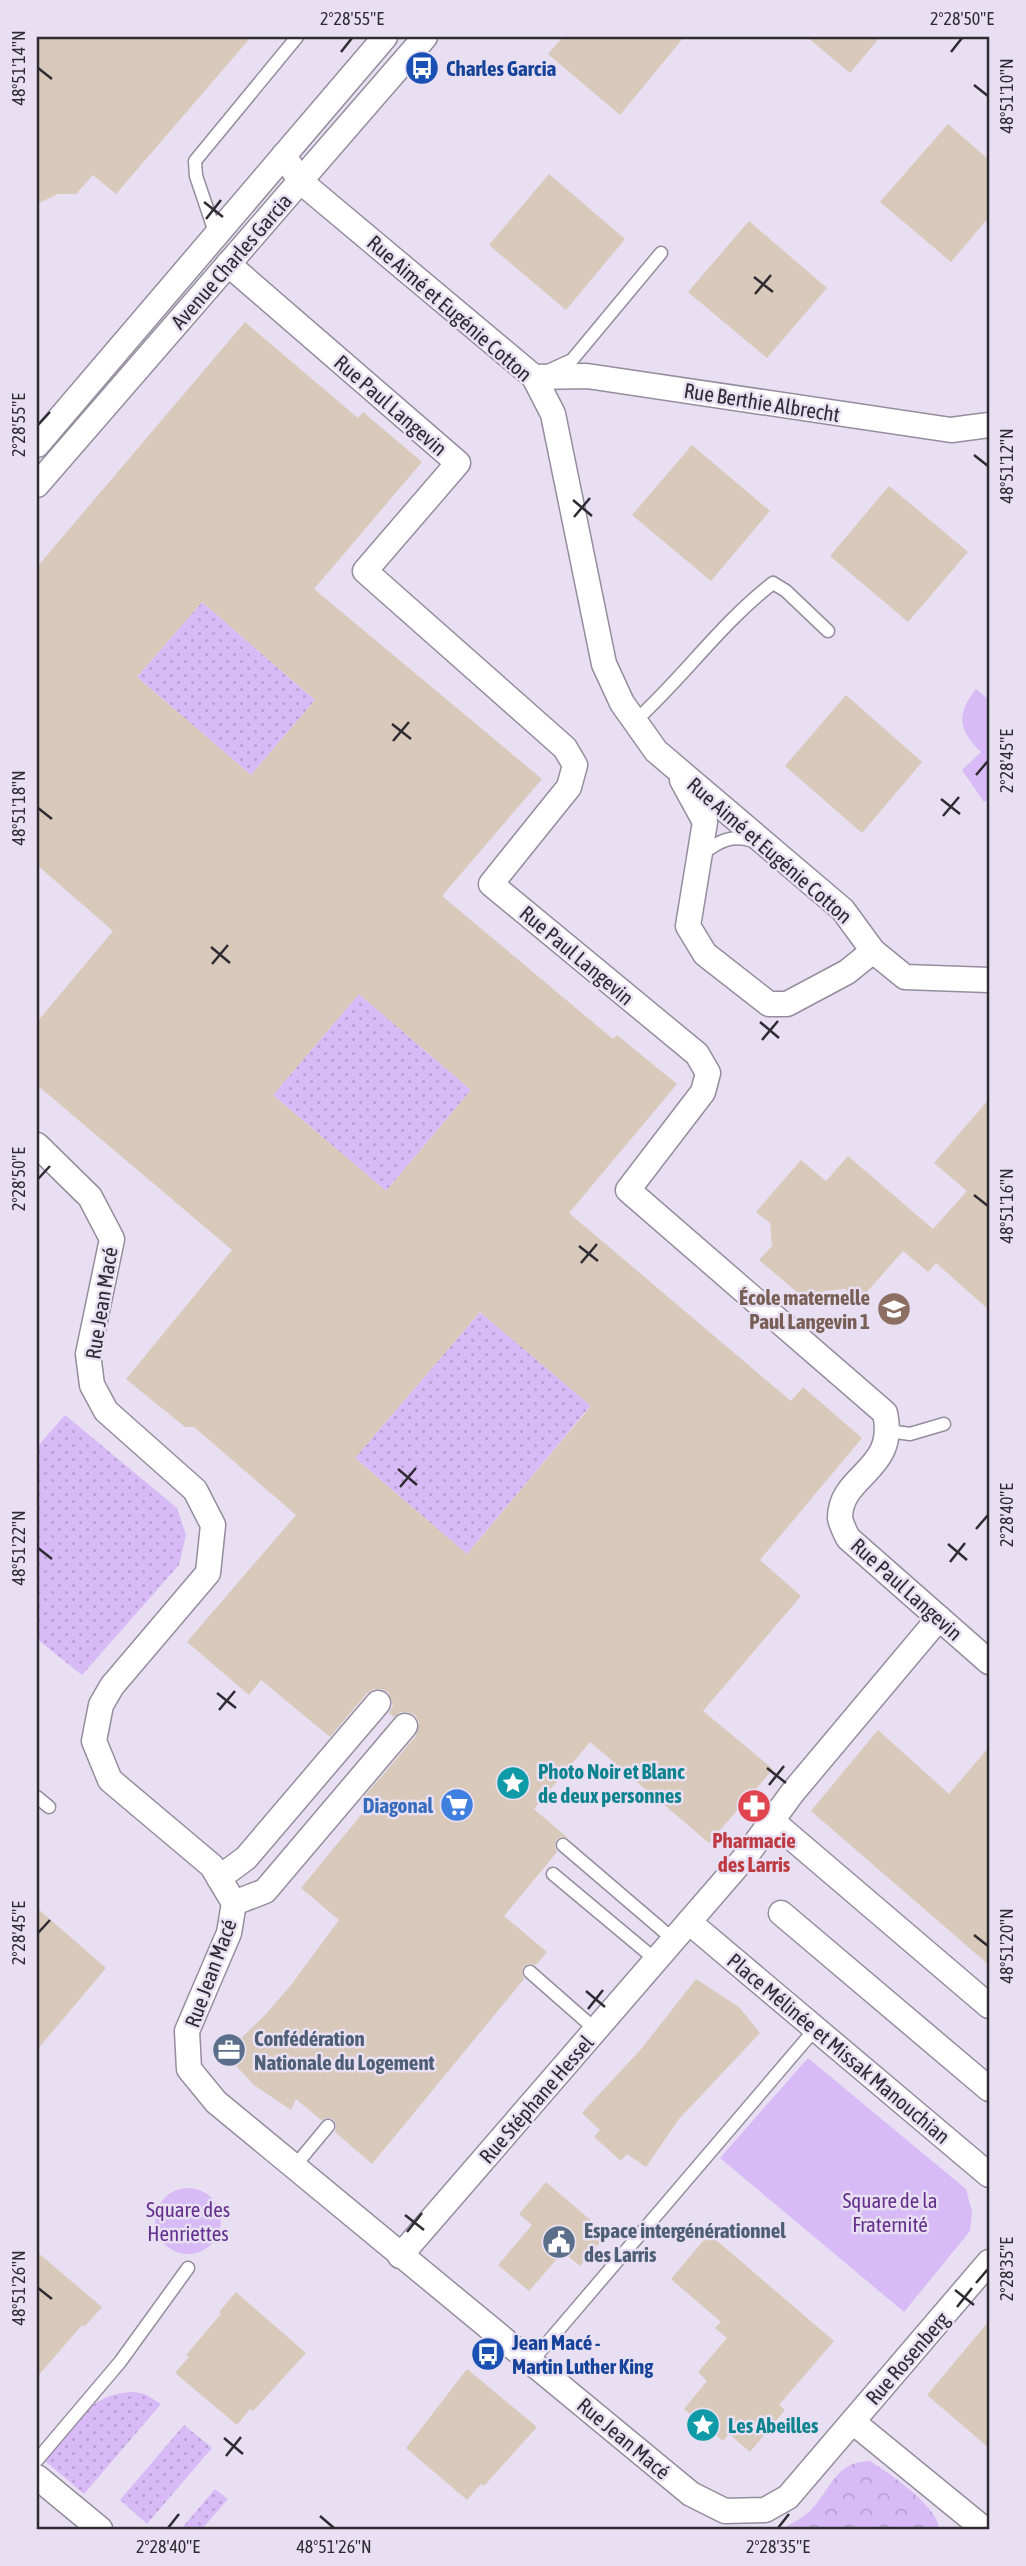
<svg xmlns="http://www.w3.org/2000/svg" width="1026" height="2566" font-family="'Asap Condensed',sans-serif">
  <defs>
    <pattern id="grass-dots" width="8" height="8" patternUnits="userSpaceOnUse" patternTransform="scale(1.75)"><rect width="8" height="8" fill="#d8baf7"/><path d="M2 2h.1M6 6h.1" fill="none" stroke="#baa0d4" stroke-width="1.8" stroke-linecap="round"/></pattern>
    <pattern id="forest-crowns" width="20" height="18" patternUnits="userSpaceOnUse" patternTransform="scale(1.75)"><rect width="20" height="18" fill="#d8baf7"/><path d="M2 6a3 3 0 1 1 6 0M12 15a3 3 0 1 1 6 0" fill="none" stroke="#baa0d4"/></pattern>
  </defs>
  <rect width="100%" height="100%" fill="#e8e0f2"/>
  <g fill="url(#grass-dots)">
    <polygon points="202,602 315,700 251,775 137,677"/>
    <polygon points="359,994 471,1090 386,1191 273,1095"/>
    <polygon points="480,1312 591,1405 467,1554 355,1458"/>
    <polygon points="65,1415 177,1508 186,1535 179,1565 82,1675 37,1639 37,1447"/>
    <path d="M135 2392 145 2394 161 2404 84 2494 45 2461C71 2430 89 2391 135 2392Z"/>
    <polygon points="184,2425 212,2448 147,2524 120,2500"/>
    <polygon points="215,2489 228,2499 202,2529 181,2529"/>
  </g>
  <path fill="url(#forest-crowns)" d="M870 2461C889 2473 939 2507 939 2529H782C791 2524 802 2518 810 2511 832 2489 834 2462 870 2461Z"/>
  <g fill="#d8baf7">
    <path d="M976 689 989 700V799L984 802 962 770 981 752C958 730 956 714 976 689Z"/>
    <polygon points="808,2058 966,2189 972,2212 970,2231 904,2312 720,2158"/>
    <circle cx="188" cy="2221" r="33"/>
  </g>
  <g fill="#d9c9bb" fill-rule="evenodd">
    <polygon points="37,37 251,37 116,194 93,175 76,194 58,194 37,204"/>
    <polygon points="563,37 684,37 620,115 548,54"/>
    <polygon points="807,37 880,37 850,73"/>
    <polygon points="948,124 989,160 989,217 951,262 880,202"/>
    <polygon points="549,174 625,239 566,310 489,245"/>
    <polygon points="749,221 827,288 767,358 688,292"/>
    <path d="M245 322 358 418 363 412 422 462 314 589 542 779 442 896 613 1039 617 1035 677 1084 569 1213 791 1401 803 1387 862 1438 760 1560 801 1596 703 1711 773 1769 709 1843 590 1742 534 1809 568 1838 561 1837 556 1840 555 1847 557 1852 504 1916 547 1952 536 1965 528 1964 523 1967 522 1974 524 1979 372 2164 335 2132 336 2124 333 2119 326 2118 321 2120 296 2099 291 2110 254 2085 225 2054 265 2015 291 1985 339 1920 301 1888 370 1804 363 1798 416 1736 419 1722 415 1715 408 1712H401L394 1717 389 1713 393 1705 388 1692 381 1689H374L367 1693 330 1737 261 1680 249 1695 187 1642 296 1515 194 1427H185L126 1379 232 1250 37 1085V1022L113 931 37 865V567ZM202 602 315 700 251 775 137 677ZM359 994 471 1090 386 1191 273 1095ZM480 1312 591 1406 467 1554 355 1458Z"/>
    <polygon points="692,445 770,511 711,581 632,515"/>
    <polygon points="889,486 968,552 908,622 830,556"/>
    <polygon points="846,695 922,762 862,833 785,766"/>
    <polygon points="989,1099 989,1310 936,1263 928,1272 903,1251 859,1301 845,1289 824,1291 812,1305 759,1260 772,1246 770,1223 756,1212 801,1160 826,1181 848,1156 933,1229 967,1191 934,1163"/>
    <polygon points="878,1730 949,1794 989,1747 989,1965 811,1811"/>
    <polygon points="37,1908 106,1968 37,2050"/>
    <polygon points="696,1979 739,2007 760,2033 679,2119 646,2167 627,2154 621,2161 594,2137 600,2130 582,2113 642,2048"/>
    <polygon points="546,2182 607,2234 580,2266 563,2252 529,2291 498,2265 532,2225 519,2214"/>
    <polygon points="709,2234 834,2341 779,2405 785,2410 750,2452 729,2434 723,2441 684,2409 707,2381 698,2372 727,2338 715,2328 721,2322 671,2279"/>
    <polygon points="37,2252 102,2307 84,2327 82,2325 37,2377"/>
    <polygon points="236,2292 306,2353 253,2411 250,2409 237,2425 175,2373 189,2357 186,2355 221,2314 219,2312"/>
    <polygon points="989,2321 989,2448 927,2395"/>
    <polygon points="467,2369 537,2427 484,2486 481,2484 467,2500 406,2448"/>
  </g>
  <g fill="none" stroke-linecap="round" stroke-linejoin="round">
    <g stroke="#958d9d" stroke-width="15">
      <g id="lane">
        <polyline points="216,235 196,176 195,161 297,37"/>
        <polyline points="550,370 572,360 661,253"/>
        <path d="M634 722C683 678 721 623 773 583L786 591 828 631"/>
        <path d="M702 854C719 841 732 834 753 841"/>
        <polyline points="889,1431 910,1434 944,1424"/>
        <polyline points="37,1797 49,1807"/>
        <polyline points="563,1845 674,1940"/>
        <polyline points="553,1874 656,1960"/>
        <polyline points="530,1972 596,2030"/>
        <polyline points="294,2167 328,2126"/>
        <polyline points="531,2362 816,2028"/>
        <polyline points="37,2460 120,2362 188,2268"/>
      </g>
    </g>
    <g stroke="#958d9d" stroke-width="27">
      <g id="street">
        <polyline points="284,155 300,181 534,377 553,414 604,664 622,703 656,751 843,910 873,951 905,977 989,980"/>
        <path d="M228 264 458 463 365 571 565 748 575 765 569 787 491 884 697 1054 708 1073 703 1092 628 1190 885 1413C898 1471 840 1474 840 1518 841 1524 845 1532 848 1538L989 1662"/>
        <polyline points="534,377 587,376 951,430 989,425"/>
        <polyline points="37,445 385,37"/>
        <polyline points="37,485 425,37"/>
        <polyline points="682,780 705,822 688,926 705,954 769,1004 787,1004 847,972 873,951"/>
        <polyline points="37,1145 90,1197 112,1239 88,1354 92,1385 106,1411 195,1490 213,1525 208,1573 112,1686 101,1705 94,1741 110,1780 212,1866 234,1903 229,1933 187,2031 189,2069 216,2102 691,2494 725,2511 765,2510 788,2497 989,2262"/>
        <polyline points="771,1820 989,2006"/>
        <polyline points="219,1878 246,1858 378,1703"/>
        <polyline points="234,1903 265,1891 405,1726"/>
        <polyline points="781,1913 989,2089"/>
        <polyline points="689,1922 989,2175"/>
        <polyline points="400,2256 746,1856 793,1792 939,1618"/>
        <polyline points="853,2422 984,2529"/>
        <polyline points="37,2477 100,2529"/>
      </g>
    </g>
    <use href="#lane" stroke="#fff" stroke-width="12"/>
    <use href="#street" stroke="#fff" stroke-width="24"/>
  </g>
  <path fill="none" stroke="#2f2b32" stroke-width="2.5" d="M341 52 352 38M951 52 962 38M38 68 52 79M974 85 988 96M204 202 223 217M206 219 221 200M754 277 773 292M755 294 771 275M38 425 50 412M974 455 988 466M573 500 592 516M574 517 590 498M392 724 411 739M393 741 409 722M976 775 988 761M941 799 960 814M38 808 52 819M943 816 959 797M211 947 230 963M212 964 228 945M760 1022 779 1038M762 1040 778 1021M38 1179 50 1166M974 1195 988 1206M579 1246 598 1261M581 1263 597 1244M398 1469 417 1485M400 1487 416 1468M976 1529 988 1515M948 1544 967 1560M38 1548 52 1559M950 1562 965 1543M217 1693 236 1708M219 1710 235 1691M767 1768 786 1783M769 1785 784 1766M38 1933 50 1920M974 1935 988 1946M586 1991 605 2007M588 2009 603 1990M405 2215 424 2230M407 2232 422 2213M976 2283 988 2269M38 2288 52 2299M955 2290 974 2305M957 2307 972 2288M224 2438 243 2454M226 2456 241 2437M320 2516 334 2528M168 2528 179 2514M778 2528 789 2514"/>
  <defs>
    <g id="bus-disc" transform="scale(1.75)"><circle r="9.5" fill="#1a4fb4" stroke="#e8e0f2"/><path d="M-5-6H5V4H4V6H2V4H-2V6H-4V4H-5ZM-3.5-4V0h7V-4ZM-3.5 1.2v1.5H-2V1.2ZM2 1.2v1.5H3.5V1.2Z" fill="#fff"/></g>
    <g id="school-disc" transform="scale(1.75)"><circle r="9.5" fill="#8d6e63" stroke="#e8e0f2"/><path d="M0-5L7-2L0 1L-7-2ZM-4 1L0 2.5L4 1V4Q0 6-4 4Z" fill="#fff"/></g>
    <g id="sight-disc" transform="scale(1.75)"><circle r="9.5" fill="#0f9aa8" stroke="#e8e0f2"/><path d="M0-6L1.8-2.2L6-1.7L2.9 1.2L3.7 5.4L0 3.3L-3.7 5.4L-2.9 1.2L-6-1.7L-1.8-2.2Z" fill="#fff"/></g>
    <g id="supermarket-disc" transform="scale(1.75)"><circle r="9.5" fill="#3f7fe0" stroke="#e8e0f2"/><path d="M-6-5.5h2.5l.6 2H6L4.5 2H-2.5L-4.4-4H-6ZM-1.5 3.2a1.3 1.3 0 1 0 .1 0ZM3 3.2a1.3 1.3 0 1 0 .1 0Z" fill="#fff"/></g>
    <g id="pharmacy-disc" transform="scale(1.75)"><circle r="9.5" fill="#e0444e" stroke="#e8e0f2"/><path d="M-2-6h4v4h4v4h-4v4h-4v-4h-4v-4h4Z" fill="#fff"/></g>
    <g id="office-disc" transform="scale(1.75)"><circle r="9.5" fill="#5c6f8a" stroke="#e8e0f2"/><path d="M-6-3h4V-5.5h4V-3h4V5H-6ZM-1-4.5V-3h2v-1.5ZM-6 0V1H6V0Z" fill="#fff"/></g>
    <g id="civic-disc" transform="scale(1.75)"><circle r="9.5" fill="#5c6f8a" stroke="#e8e0f2"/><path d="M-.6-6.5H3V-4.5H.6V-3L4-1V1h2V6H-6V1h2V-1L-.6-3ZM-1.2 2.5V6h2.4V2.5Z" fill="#fff"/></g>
  </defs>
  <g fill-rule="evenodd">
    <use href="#bus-disc" x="422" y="68"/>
    <use href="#school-disc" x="894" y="1309"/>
    <use href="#sight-disc" x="513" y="1783"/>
    <use href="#supermarket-disc" x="457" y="1805"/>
    <use href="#pharmacy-disc" x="754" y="1806"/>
    <use href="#office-disc" x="229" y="2050"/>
    <use href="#civic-disc" x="559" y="2242"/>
    <use href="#bus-disc" x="488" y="2354"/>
    <use href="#sight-disc" x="703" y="2425"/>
  </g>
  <g text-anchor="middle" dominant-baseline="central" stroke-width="5" stroke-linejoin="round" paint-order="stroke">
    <g font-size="21" font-weight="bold" fill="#164399" stroke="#e8e0f2" text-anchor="start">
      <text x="446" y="68">Charles Garcia</text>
      <text x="512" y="2342">Jean Macé -<tspan x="512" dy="24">Martin Luther King</tspan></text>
    </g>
    <g font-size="21" fill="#2f2b32" stroke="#e8e0f2">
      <text transform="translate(231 261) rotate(-49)">Avenue Charles Garcia</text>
      <text transform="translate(450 308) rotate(41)">Rue Aimé et Eugénie Cotton</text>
      <text transform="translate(762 402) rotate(9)">Rue Berthie Albrecht</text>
      <text transform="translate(391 405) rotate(41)">Rue Paul Langevin</text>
      <text transform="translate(770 850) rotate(41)">Rue Aimé et Eugénie Cotton</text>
      <text transform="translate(577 955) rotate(40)">Rue Paul Langevin</text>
      <text transform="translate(101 1303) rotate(-81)">Rue Jean Macé</text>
      <text transform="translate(907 1589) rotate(42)">Rue Paul Langevin</text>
      <text transform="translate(210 1973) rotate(-70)">Rue Jean Macé</text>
      <text transform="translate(839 2048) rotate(40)">Place Mélinée et Missak Manouchian</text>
      <text transform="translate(536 2099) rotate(-49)">Rue Stéphane Hessel</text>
      <text transform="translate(907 2358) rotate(-49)">Rue Rosenberg</text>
      <text transform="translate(624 2438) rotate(40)">Rue Jean Macé</text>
    </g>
    <g font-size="21" font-weight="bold" fill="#785e54" stroke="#e8e0f2" text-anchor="end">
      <text x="870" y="1297">École maternelle<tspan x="870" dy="24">Paul Langevin 1</tspan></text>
    </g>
    <g font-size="21" font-weight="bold" fill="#0d838f" stroke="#e8e0f2" text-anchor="start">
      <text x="538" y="1771">Photo Noir et Blanc<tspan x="538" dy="24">de deux personnes</tspan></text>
      <text x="728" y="2425">Les Abeilles</text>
    </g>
    <g font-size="21" font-weight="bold" fill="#366cbe" stroke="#e8e0f2" text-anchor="end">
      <text x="433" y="1805">Diagonal</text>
    </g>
    <g font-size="21" font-weight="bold" fill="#be3a42" stroke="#e8e0f2">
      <text x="754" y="1840">Pharmacie<tspan x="754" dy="24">des Larris</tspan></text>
    </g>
    <g font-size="21" font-weight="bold" fill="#4e5e75" stroke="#e8e0f2" text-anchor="start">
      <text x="254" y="2038">Confédération<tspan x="254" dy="24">Nationale du Logement</tspan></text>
      <text x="584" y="2230">Espace intergénérationnel<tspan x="584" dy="24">des Larris</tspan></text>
    </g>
    <g font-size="21" fill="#642f8d" stroke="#e8e0f2">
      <text x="890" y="2200">Square de la<tspan x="890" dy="24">Fraternité</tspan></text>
      <text x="188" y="2209">Square des<tspan x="188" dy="24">Henriettes</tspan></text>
    </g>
  </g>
  <rect width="1026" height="2566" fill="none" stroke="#e8e0f2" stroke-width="77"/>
  <rect x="38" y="38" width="950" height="2490" fill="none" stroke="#2f2b32" stroke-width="2.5"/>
  <g font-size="18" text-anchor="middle" fill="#2f2b32">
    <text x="352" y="25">2°28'55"E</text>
    <text x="962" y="25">2°28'50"E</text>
    <text transform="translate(19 68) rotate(-90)" y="6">48°51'14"N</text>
    <text transform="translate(1007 96) rotate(-90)" y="6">48°51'10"N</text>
    <text transform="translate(19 425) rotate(-90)" y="6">2°28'55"E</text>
    <text transform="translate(1007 466) rotate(-90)" y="6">48°51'12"N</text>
    <text transform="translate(1007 761) rotate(-90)" y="6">2°28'45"E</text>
    <text transform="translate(19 808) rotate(-90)" y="6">48°51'18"N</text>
    <text transform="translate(19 1179) rotate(-90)" y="6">2°28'50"E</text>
    <text transform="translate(1007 1206) rotate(-90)" y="6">48°51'16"N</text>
    <text transform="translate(1007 1515) rotate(-90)" y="6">2°28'40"E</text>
    <text transform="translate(19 1548) rotate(-90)" y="6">48°51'22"N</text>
    <text transform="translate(19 1933) rotate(-90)" y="6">2°28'45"E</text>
    <text transform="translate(1007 1946) rotate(-90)" y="6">48°51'20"N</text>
    <text transform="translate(1007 2269) rotate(-90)" y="6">2°28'35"E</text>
    <text transform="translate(19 2288) rotate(-90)" y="6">48°51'26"N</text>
    <text x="168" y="2553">2°28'40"E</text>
    <text x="334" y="2553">48°51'26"N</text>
    <text x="778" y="2553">2°28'35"E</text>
  </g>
</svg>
